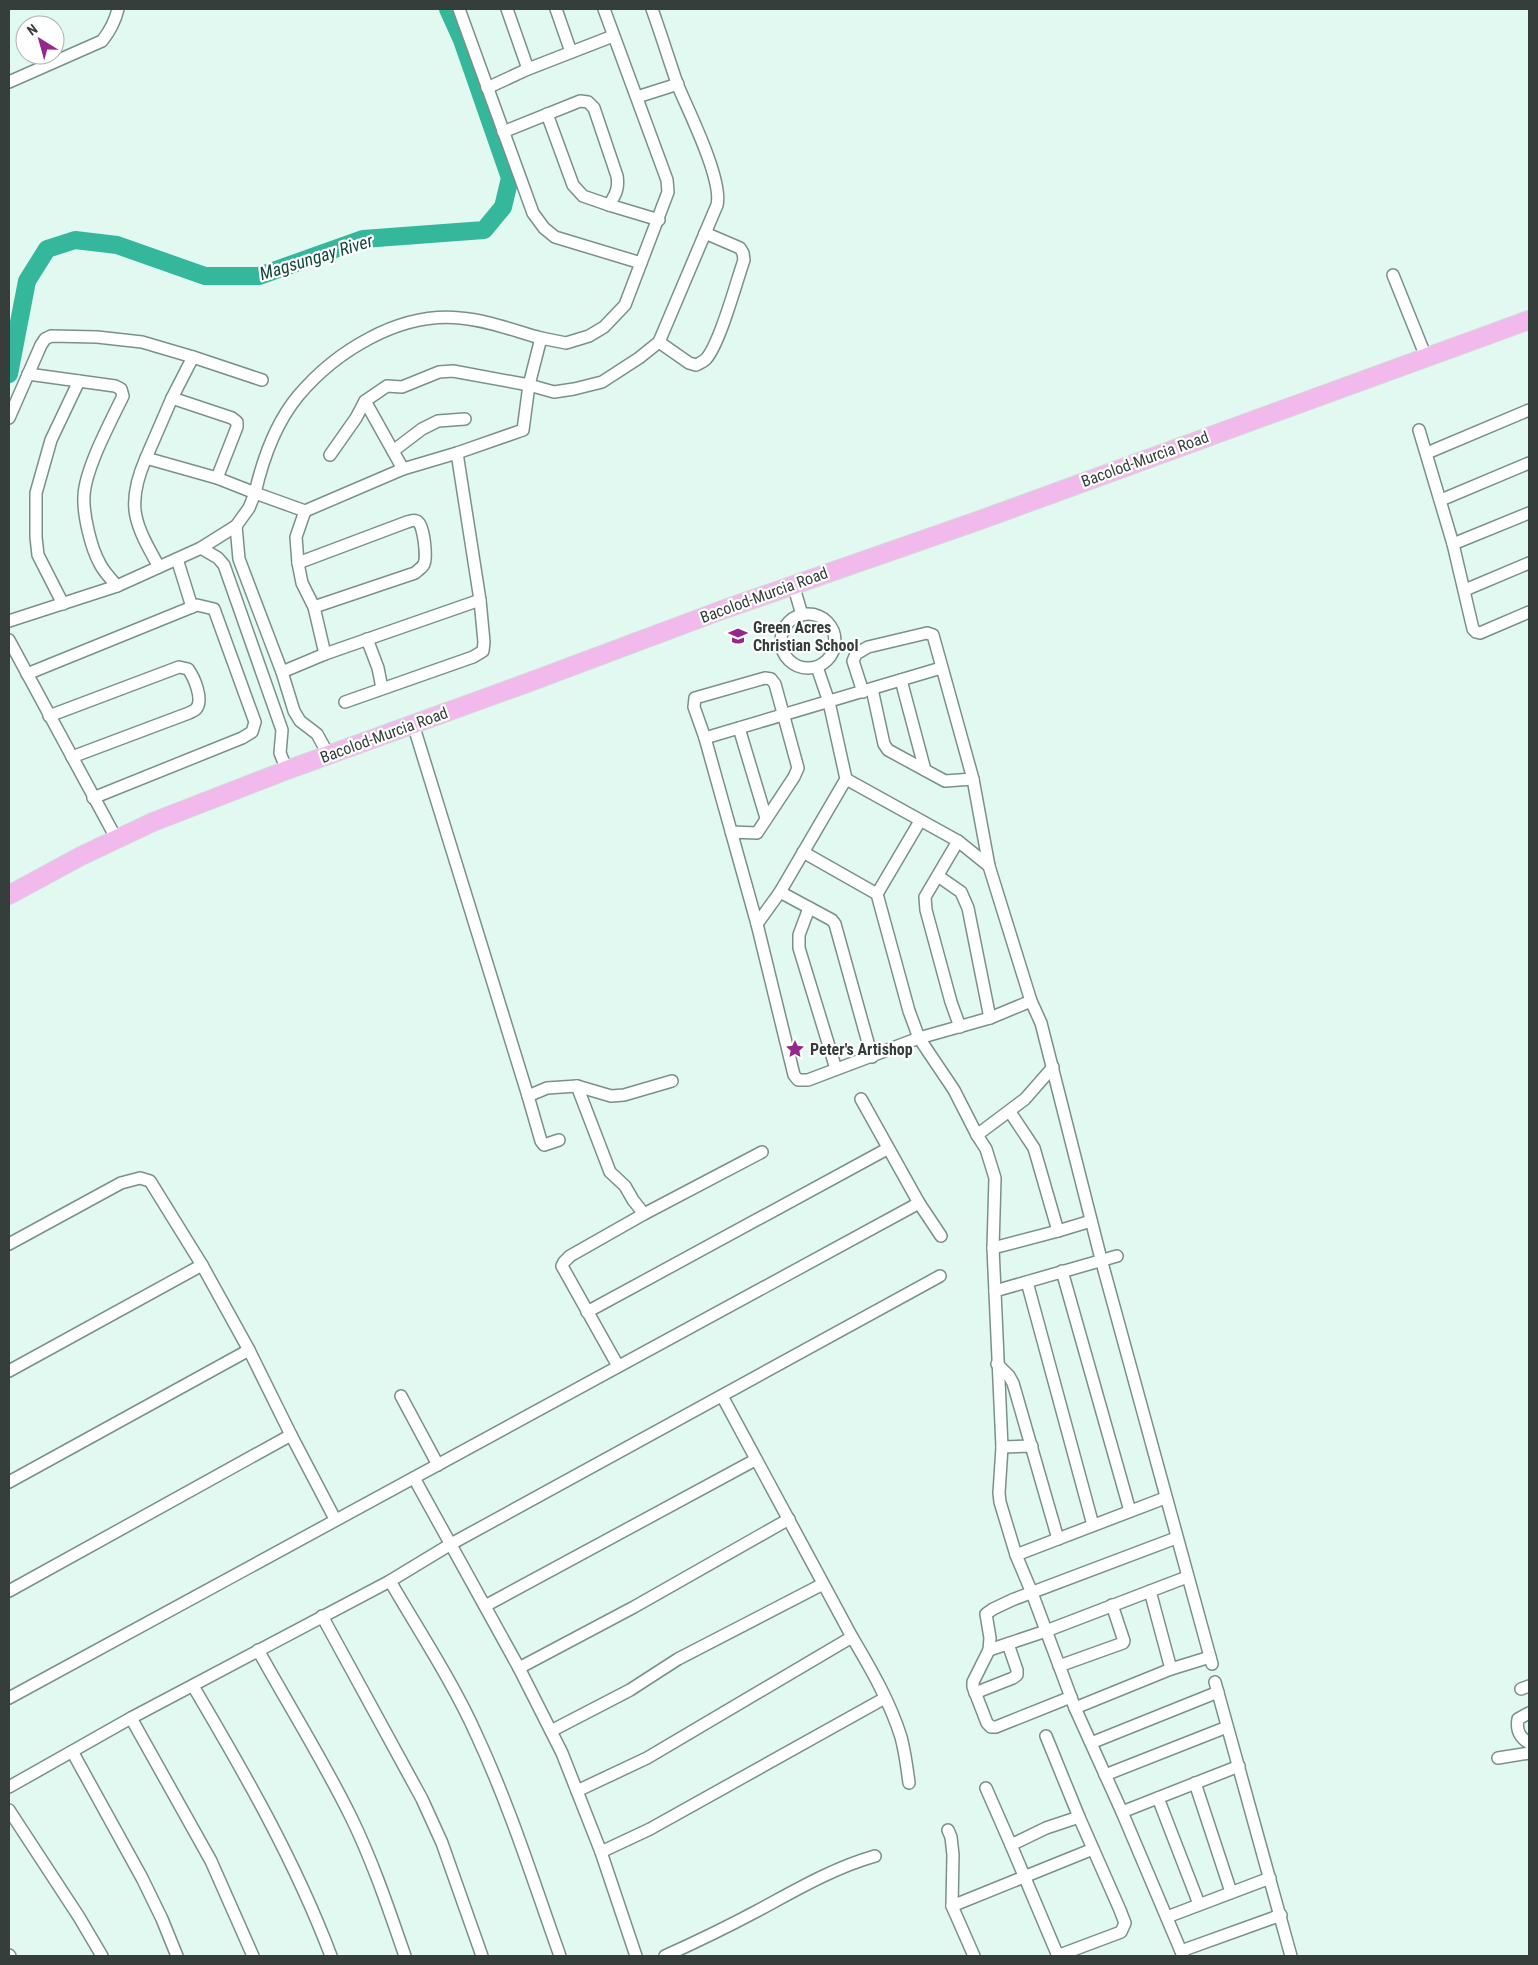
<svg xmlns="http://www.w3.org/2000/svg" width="1538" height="1965" font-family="'Roboto Condensed',sans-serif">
  <rect width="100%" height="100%" fill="#e2f9f2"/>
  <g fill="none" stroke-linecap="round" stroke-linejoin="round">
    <polyline stroke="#34b79a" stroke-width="18" points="9,374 27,281 47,249 75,240 117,245 205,276 259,276 363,239 484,230 503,207 510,178 462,40 448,9"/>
    <g stroke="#7b908a" stroke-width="14">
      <g id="street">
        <polyline points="459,9 533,213 544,228 555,237 641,263"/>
        <polyline points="507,9 528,69"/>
        <polyline points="556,9 571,52"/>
        <path d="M9 82 102 41C110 31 115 22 118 9"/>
        <polyline points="487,88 528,69 613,36"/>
        <polyline points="637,97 678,84"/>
        <polyline points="547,114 573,185 583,196 609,205"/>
        <path d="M503 132 580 101 588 102 594 108 617 176C619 188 616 194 609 205L659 220"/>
        <polyline points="1393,275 1426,357"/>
        <path d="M659 342 689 363 696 365C700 363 703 362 706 359 720 343 736 283 744 260L743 253 740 248 705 233"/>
        <polyline points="193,357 262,380"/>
        <path d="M28 374 115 386 121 389 123 396C111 421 85 469 84 496 83 515 91 548 100 564 104 572 111 579 117 586"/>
        <polyline points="365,401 403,469"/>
        <polyline points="9,418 41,345 45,339 51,336 97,337 142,342 193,357 172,398 232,418 237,422 237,427 217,478"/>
        <polyline points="1419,430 1453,544 1473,629 1476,632 1480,633 1529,612"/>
        <polyline points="393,451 422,429 438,421 465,419"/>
        <polyline points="1427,453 1529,410"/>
        <path d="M330 455 356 418 365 401 387 386 402 387 439 372 453 371 529 385 554 392 574 389 602 382 639 358 659 342 717 205C723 180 689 112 678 86 669 60 661 34 652 9"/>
        <polyline points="146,458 172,398"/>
        <polyline points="1441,500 1529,463"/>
        <polyline points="305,511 296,537 298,563 302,583 314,607 325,654 480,600"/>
        <polyline points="236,526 239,559 282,672 294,711 300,721 317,734 328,754"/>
        <polyline points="1453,544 1529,513"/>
        <polyline points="201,548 218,558 224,565 282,730 280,753 287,770"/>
        <polyline points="177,559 192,607"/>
        <path d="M298 563 407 522C410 521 415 519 418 522 424 526 427 558 424 564 422 568 418 570 415 573L314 607"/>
        <path d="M159 567C135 524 125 506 146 458L217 478 255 493C263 458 275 424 298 396 336 351 399 312 460 318 487 320 515 331 541 338"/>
        <polyline points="793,584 802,615"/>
        <polyline points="1465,590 1529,563"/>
        <polyline points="63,604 38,555 36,537 36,493 51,440 79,381"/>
        <circle cx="808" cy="641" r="27"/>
        <polyline points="9,621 117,586 201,548 236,526 249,508 255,493 305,511 403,469 457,453 523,430 529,385 541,338 566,343 589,336 604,327 625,305 668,192 667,180 604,9"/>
        <polyline points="367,639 378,668 382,688"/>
        <polyline points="9,640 116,838"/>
        <polyline points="282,672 325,654"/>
        <polyline points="27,674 197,605 214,609 255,722 252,732 242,738 93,798"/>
        <polyline points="901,680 925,770"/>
        <polyline points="872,689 884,744 888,750 945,781 973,779"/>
        <polyline points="863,692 853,661 856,654 868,647 927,633 933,635 973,779 989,866 1031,1001 1041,1023 1101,1259 1212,1664"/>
        <polyline points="345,702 473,657 483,651 484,642 480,600 457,453"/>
        <path d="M49 716 179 667 188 669C194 677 204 700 196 709 194 711 191 712 189 713L72 757"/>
        <polyline points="413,724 528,1096"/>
        <polyline points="739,728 766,818"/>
        <polyline points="705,738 941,668"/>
        <polyline points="846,779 958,841 989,866"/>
        <polyline points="731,832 757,833 794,777 798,768 775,684 771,679 765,678 695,698 694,707 705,738 757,924 794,1075 798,1080 808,1080 919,1038 990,1018 1031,1001"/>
        <polyline points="958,841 925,897 926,910 951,1002 960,1027"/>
        <polyline points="803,852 877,894 909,1011 919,1038 954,1090 977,1135 986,1149 995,1178 993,1248 1002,1447 999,1493 1000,1502 1016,1555 1032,1593 1075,1708 1122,1812 1183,1956"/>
        <polyline points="938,876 961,892 968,908 990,1018"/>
        <polyline points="780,892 832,920 835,924 872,1057"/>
        <polyline points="877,894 920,821"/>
        <polyline points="809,908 799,935 799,948 836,1069"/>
        <polyline points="757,924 780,892 846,779 829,702 817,667"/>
        <polyline points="577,1086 610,1172 625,1186 633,1200 644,1214 570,1256 564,1262 562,1266 618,1366"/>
        <polyline points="1010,1112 1034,1148 1058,1231"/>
        <polyline points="977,1135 1025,1099 1053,1067"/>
        <polyline points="559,1140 544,1145 541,1141 528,1096 547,1088 577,1086 611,1096 624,1095 672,1081"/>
        <polyline points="919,1203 941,1236"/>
        <polyline points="644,1214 762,1152"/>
        <polyline points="9,1244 121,1183 140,1178 150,1181 202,1265 249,1350 291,1435 335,1519"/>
        <polyline points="993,1248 1058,1231 1091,1221"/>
        <polyline points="1062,1271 1130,1511"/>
        <polyline points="1027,1282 1093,1525"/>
        <polyline points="995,1291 1117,1256"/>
        <polyline points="587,1312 887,1149"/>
        <polyline points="997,1364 1009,1376 1013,1383 1058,1539"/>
        <polyline points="9,1371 202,1265"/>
        <polyline points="401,1396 438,1465"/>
        <polyline points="722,1396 852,1637"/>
        <polyline points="1002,1447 1032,1446"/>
        <polyline points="414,1478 519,1668 562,1753 601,1852"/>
        <polyline points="9,1482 249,1350"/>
        <polyline points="1016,1555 1165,1498"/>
        <path d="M390 1581C419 1631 454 1684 477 1736 510 1807 534 1883 560 1956"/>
        <polyline points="9,1591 291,1435"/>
        <polyline points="1150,1591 1171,1669"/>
        <polyline points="485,1606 755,1460"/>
        <polyline points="322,1616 422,1799 442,1843 482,1956"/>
        <path d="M258 1650C289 1706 323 1760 351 1817 373 1862 389 1910 405 1956"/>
        <polyline points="989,1650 1046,1631 1187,1577"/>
        <polyline points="1059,1666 1123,1643 1124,1641 1112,1605"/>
        <polyline points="519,1668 634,1607 789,1519"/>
        <polyline points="1215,1682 1291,1956"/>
        <path d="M193 1686C245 1774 295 1861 331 1956"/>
        <polyline points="1521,1689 1529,1686"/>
        <polyline points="975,1693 1013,1678 1017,1675 1017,1670 1008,1644"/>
        <polyline points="1071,1697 996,1727 991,1727 987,1723 973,1687 973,1682 989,1650 990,1638 986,1614 993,1609 1012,1600 1176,1538"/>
        <path d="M9 1698C312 1532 616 1368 919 1203L861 1099"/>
        <polyline points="1075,1708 1171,1669 1210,1657"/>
        <path d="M1529 1713 1518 1719C1516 1730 1519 1737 1529 1743"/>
        <polyline points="131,1718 211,1861 253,1956"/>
        <polyline points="551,1731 630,1690 678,1659 823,1584"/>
        <polyline points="1046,1736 1079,1817"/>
        <polyline points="1091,1743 1218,1692"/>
        <polyline points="73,1753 142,1878 162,1919 177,1956"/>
        <polyline points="1498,1758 1529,1753"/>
        <polyline points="1105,1775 1227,1727"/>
        <polyline points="1195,1783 1231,1892"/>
        <polyline points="9,1787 131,1718 390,1581 451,1544 940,1276"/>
        <polyline points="986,1788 1011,1845 1046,1828 1079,1817 1120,1910 1125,1923 1121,1932 1057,1956"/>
        <path d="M577 1791 647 1758 852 1637C871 1669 890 1702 901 1737 905 1752 907 1767 909 1783"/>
        <polyline points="1158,1798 1199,1904"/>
        <polyline points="9,1810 79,1917 102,1956"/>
        <polyline points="1122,1812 1239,1766"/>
        <polyline points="948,1830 951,1837 953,1855 952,1906 974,1956"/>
        <polyline points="1011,1845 1058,1956"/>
        <polyline points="952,1906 1093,1849"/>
        <polyline points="1167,1917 1270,1878"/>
        <polyline points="1181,1951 1281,1915"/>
        <polyline points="9,1955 10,1956"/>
        <polyline points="636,1956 601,1852 650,1829 885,1698"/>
        <path d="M665 1956C696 1942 727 1927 757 1911 796 1890 833 1868 875 1856"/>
      </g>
    </g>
    <g stroke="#d7d8d8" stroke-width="20">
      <polyline id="primary" points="9,895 81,856 153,822 287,770 527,683 722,610 983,519 1529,320"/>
    </g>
    <use href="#street" stroke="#fff" stroke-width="11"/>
    <use href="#primary" stroke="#f2b9ec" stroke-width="18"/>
  </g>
  <defs>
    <g id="school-bare" transform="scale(1.5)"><path d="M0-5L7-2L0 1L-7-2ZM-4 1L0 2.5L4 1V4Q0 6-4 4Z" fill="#94298b" stroke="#fff" stroke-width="2.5" paint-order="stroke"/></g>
    <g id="sight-bare" transform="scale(1.5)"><path d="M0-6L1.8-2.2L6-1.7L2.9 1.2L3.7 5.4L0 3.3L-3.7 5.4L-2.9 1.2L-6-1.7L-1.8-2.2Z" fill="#94298b" stroke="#fff" stroke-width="2.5" paint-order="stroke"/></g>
  </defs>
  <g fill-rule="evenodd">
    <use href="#school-bare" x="738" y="636"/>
    <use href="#sight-bare" x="795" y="1049"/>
  </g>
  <g text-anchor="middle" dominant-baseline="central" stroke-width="4.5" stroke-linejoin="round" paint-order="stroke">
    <g font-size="16" fill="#353e3b" stroke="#fff">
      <text transform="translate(1145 459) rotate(-20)">Bacolod-Murcia Road</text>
      <text transform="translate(764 595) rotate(-20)">Bacolod-Murcia Road</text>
      <text transform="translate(384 735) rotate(-20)">Bacolod-Murcia Road</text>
    </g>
    <g font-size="16" font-weight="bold" fill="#353e3b" stroke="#fff" text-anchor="start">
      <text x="753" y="627">Green Acres<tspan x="753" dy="18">Christian School</tspan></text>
      <text x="810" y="1049">Peter's Artishop</text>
    </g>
    <g font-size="18" font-style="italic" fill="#13483c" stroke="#fff">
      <text transform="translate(316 257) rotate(-17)">Magsungay River</text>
    </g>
  </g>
  <rect width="1538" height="1965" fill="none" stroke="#353e3b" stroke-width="20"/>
  <g transform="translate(40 40) rotate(323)"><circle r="24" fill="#ffffff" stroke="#aeb2b1"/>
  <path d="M0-4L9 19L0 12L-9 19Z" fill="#94298b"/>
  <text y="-8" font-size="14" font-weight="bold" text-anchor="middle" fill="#353e3b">N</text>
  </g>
</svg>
